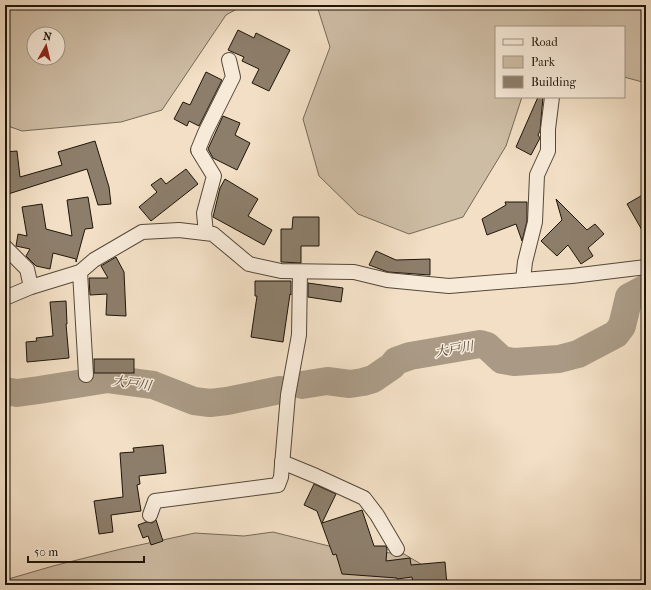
<svg xmlns="http://www.w3.org/2000/svg" width="651" height="590" font-family="'IM FELL French Canon','Noto Serif JP',serif">
  <rect width="100%" height="100%" fill="#f2dfc5"/>
  <filter id="stains"><feTurbulence type="fractalNoise" baseFrequency=".005" numOctaves="4"/><feColorMatrix values="0 0 0 0 .2 0 0 0 0 .09 0 0 0 0 .02 0 0 0 .5 -.17"/></filter>
  <radialGradient id="worn" r=".72"><stop offset=".6" stop-color="#630" stop-opacity="0"/><stop offset="1" stop-color="#630" stop-opacity=".3"/></radialGradient>
  <g fill="#cebda5" stroke="#766958" fill-rule="evenodd">
    <path d="M5 5H244L226 15 162 110 121 122 22 131 5 125ZM34 34H58V58H34Z"/>
    <polygon points="315,5 646,5 646,83 624,77 624,27 496,27 496,97 522,97 506,146 463,217 409,234 358,214 319,176 303,119 330,47 317,6"/>
    <polygon points="273,532 341,549 404,554 456,585 5,585 5,580 53,566 121,549 195,533 244,536"/>
  </g>
  <g fill="none" stroke-linecap="round" stroke-linejoin="round">
    <g stroke="#aa9a85" stroke-width="28">
      <polyline points="302,385 327,381 350,384 363,382 373,379 392,366 396,361 410,356 480,344 487,346 502,360 514,362 559,359 578,354 616,334 622,326 629,297 646,288"/>
      <polyline points="5,391 17,393 39,390 108,379 153,385 194,401 210,403 227,401 280,390"/>
    </g>
  </g>
  <g fill="#8d7e6b" stroke="#1f150a">
    <polygon points="238,30 254,38 256,33 290,50 269,91 252,83 259,69 242,61 244,57 228,50"/>
    <polygon points="206,72 222,80 199,126 189,121 187,126 174,119 183,102 190,105"/>
    <polygon points="538,97 543,97 540,131 538,135 540,138 531,155 516,147"/>
    <polygon points="223,116 240,123 235,135 250,143 237,170 213,158 208,149"/>
    <polygon points="95,141 109,187 111,204 98,205 87,169 5,195 5,152 17,151 20,177 62,165 58,152"/>
    <polygon points="186,169 198,184 151,221 139,207 157,192 151,185 161,178 166,184"/>
    <polygon points="225,179 258,199 248,216 272,230 264,245 213,217 220,188"/>
    <polygon points="646,193 646,237 627,204"/>
    <polygon points="88,197 93,228 85,229 76,262 76,259 53,253 50,269 36,266 26,256 30,249 16,246 18,234 27,236 22,207 42,204 46,229 72,236 67,200"/>
    <polygon points="556,199 587,230 595,224 604,234 588,248 593,256 581,264 568,245 557,256 541,241 562,220"/>
    <polygon points="505,202 527,202 527,221 522,241 516,224 487,235 482,219 506,205"/>
    <polygon points="293,217 319,217 319,246 301,246 301,263 281,262 281,229 292,229"/>
    <polygon points="376,251 396,260 430,259 430,275 388,272 369,265"/>
    <polygon points="116,257 124,272 126,316 106,315 107,294 90,295 89,278 108,278 101,266"/>
    <polygon points="255,281 291,281 291,295 290,294 283,342 251,337 257,296 255,296"/>
    <polygon points="308,283 343,288 341,302 308,297"/>
    <polygon points="66,301 67,324 66,324 69,358 27,362 26,342 37,341 36,338 53,336 50,302"/>
    <rect x="94" y="359" width="40" height="14"/>
    <polygon points="163,445 166,473 139,476 140,484 137,485 141,511 111,515 113,532 99,534 94,501 123,497 120,453 134,452 133,448"/>
    <polygon points="314,484 336,494 322,523 362,510 374,546 386,546 387,549 386,561 410,558 411,565 445,562 447,585 413,585 412,577 397,579 397,578 342,574 336,554 333,555 317,511 304,505"/>
    <polygon points="156,520 163,541 151,545 148,536 143,538 138,525 146,522 152,523"/>
  </g>
  <g fill="none" stroke-linecap="round" stroke-linejoin="round">
    <g stroke="#544839" stroke-width="16">
      <g id="minor">
        <polyline points="206,233 204,213 214,176 198,150 205,133 233,77 229,60"/>
        <polyline points="5,247 27,269 31,287"/>
        <polyline points="80,272 86,375"/>
        <polyline points="523,280 525,262 535,222 537,175 548,151 548,129 552,97"/>
        <polyline points="5,298 31,287 80,272 94,260 142,232 179,230 213,234 249,264 281,271 354,272 387,280 449,286 572,276 646,267"/>
        <polyline points="282,462 316,476 364,498 377,515 397,549"/>
        <polyline points="150,515 155,501 278,485 281,477 288,395 299,335 300,272"/>
      </g>
    </g>
    <use href="#minor" stroke="#f7ead9" stroke-width="14"/>
  </g>
  <g text-anchor="middle" dominant-baseline="central" stroke-width="3" stroke-linejoin="round" paint-order="stroke">
    <g font-size="13" font-style="italic" fill="#574a3b" stroke="#f7ead9">
      <text transform="translate(454 349) rotate(-10)">大戸川</text>
      <text transform="translate(132 383) rotate(8)">大戸川</text>
    </g>
  </g>
  <rect width="651" height="590" fill="none" stroke="#f2dfc5" stroke-width="20"/>
  <rect x="6" y="6" width="639" height="578" fill="none" stroke="#1f150a" stroke-width="2"/>
  <rect x="10" y="10" width="631" height="570" fill="none" stroke="#1f150a"/>
  <rect x="495" y="26" width="130" height="72" fill="#f7ead9" stroke="#a19586"/>
  <rect x="503" y="39" width="20" height="6" fill="#f7ead9" stroke="#a19586"/>
  <text x="531" y="46" font-size="12" fill="#1f150a">Road</text>
  <rect x="503" y="56" width="20" height="12" fill="#cebda5" stroke="#a19586"/>
  <text x="531" y="66" font-size="12" fill="#1f150a">Park</text>
  <rect x="503" y="76" width="20" height="12" fill="#8d7e6b" stroke="#a19586"/>
  <text x="531" y="86" font-size="12" fill="#1f150a">Building</text>
  <g transform="translate(46 46) rotate(8)"><circle r="19" fill="#f7ead9" stroke="#a19586"/>
  <path d="M0-3L7 15L0 10L-7 15Z" fill="#8f2418"/>
  <text y="-6" font-size="11" font-weight="bold" text-anchor="middle" fill="#1f150a">N</text>
  </g>
  <path d="M28 556v6h116v-6" fill="none" stroke="#1f150a" stroke-width="2"/>
  <text x="34" y="556" font-size="12" fill="#1f150a" stroke="#f7ead9" stroke-width="3" paint-order="stroke">50 m</text>
  <rect width="100%" height="100%" filter="url(#stains)"/>
  <rect width="100%" height="100%" fill="url(#worn)"/>
</svg>
